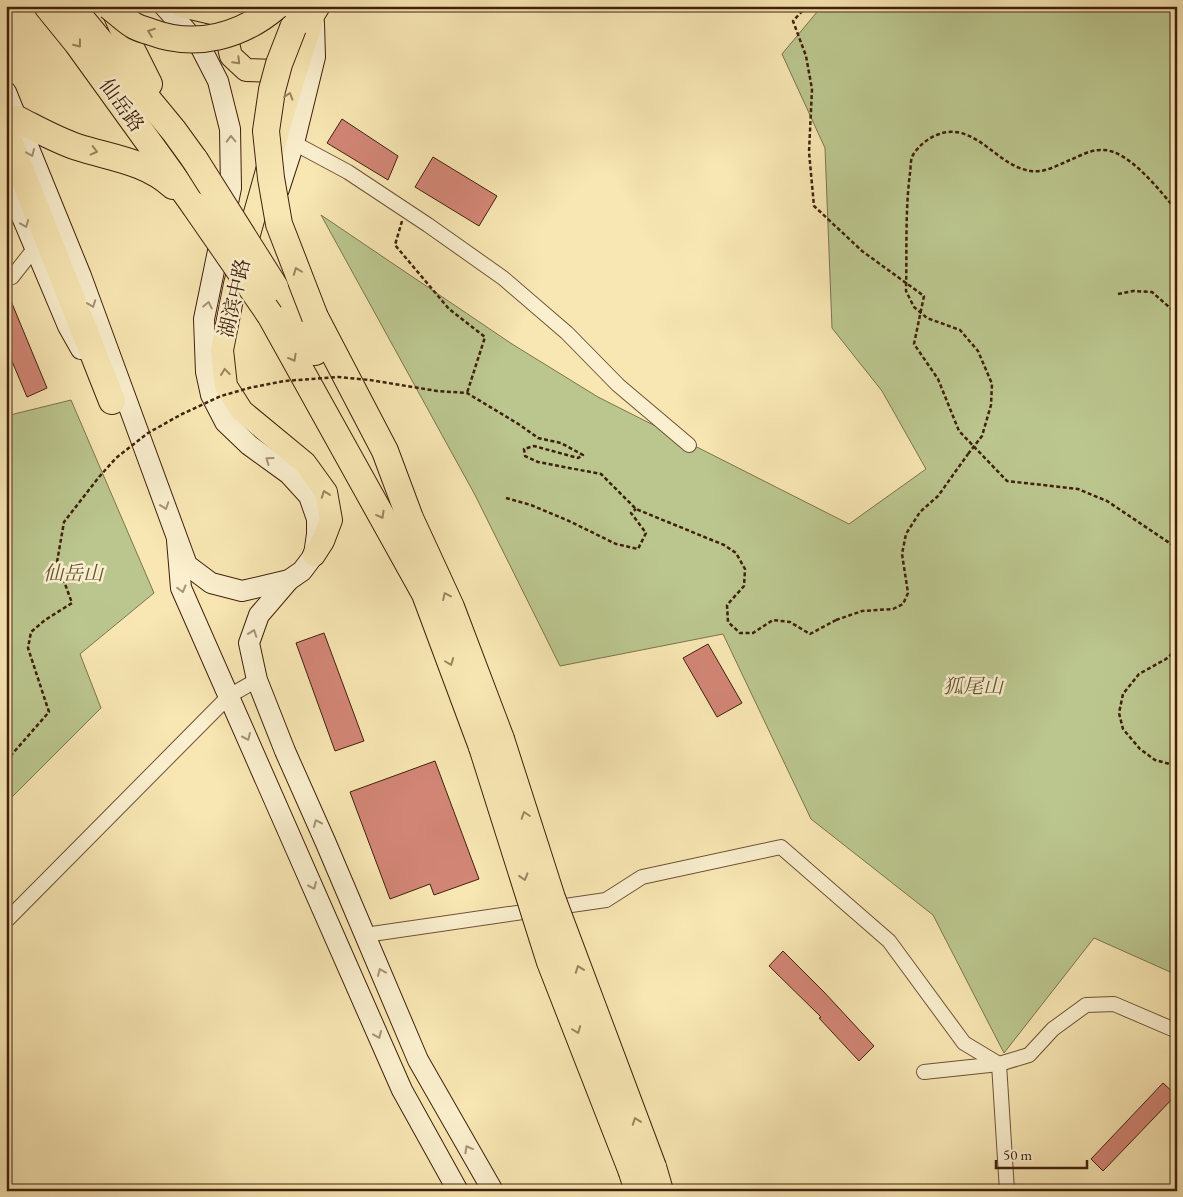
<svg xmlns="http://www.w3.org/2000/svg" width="1183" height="1197" font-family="'EB Garamond','Noto Serif SC',serif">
  <rect width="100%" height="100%" fill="#f8e7b3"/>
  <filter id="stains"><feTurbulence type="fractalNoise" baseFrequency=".004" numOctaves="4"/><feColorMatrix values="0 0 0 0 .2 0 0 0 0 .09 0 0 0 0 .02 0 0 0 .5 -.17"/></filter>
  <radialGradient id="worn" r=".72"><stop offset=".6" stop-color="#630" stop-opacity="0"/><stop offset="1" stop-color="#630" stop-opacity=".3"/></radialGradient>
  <g fill="#bbc68e" stroke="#7e734d">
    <polygon points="822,6 1177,6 1177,975 1094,938 1004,1053 933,915 811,819 723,634 560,666 475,495 321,215 512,344 598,397 849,524 926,469 882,391 832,328 825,148 782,54"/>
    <polygon points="71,400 154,593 80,654 101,708 6,803 6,416"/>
  </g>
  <g fill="#d38676" stroke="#40200c">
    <polygon points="342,119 398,156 388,180 327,143"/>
    <polygon points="433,157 497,196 479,226 415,187"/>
    <polygon points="6,289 47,388 27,397 6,347"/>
    <polygon points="324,633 364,741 335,751 296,643"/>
    <polygon points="708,644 742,703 717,717 683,658"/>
    <polygon points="435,761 479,879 434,895 430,884 390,899 350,792"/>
    <polygon points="783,951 825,993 874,1046 859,1061 819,1018 821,1017 769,966"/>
    <polygon points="1163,1083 1176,1095 1103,1171 1091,1159"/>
  </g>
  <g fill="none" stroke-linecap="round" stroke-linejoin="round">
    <g stroke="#6e5236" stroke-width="16">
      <g id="street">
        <polyline points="294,143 348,172 428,225 503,278 567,333 618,385 689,445"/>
        <polyline points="6,279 12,277 34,249"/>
        <polyline points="6,921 229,696 257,680"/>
        <polyline points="365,935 606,900 642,877 781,847 889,941 964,1043 999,1064 1007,1191"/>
        <polyline points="924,1072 999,1064 1029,1055 1053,1029 1086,1005 1114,1004 1177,1031"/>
      </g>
    </g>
    <g stroke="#40200c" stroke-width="22">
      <g id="secondary">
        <polyline points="164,6 200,46 218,81 230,129 231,188 204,319 206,372 211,395 225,422 249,445 289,474 309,496 317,519 317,534 314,555 302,571 289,580 259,615 249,643 257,680 285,751 325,841 418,1060 493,1191"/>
        <polyline points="6,92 81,276 187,565 211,583 242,591 289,580"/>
        <polyline points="6,179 68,326 81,349"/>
        <polyline points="271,198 279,189 294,143 315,57 314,23"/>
        <polyline points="177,540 181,588 402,1090 458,1191"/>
      </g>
    </g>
    <g stroke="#40200c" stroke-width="24">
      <g id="primary">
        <polyline points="182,6 212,13 232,6"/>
        <polyline points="249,6 238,14 226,35 231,56 246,70 277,71 292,65"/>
        <polyline points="314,555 323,541 331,520 326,492 305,463 242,411 226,386 222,350 235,284 286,103 314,14 319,6"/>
      </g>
    </g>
    <g stroke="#40200c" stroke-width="28">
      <g id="highway">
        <polyline points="47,6 77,43 194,205"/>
        <polyline points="71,6 174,131 195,160"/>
        <polyline points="113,6 132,50 149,84"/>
        <polyline points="293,28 305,6"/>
        <path d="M17 119C37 129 56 140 77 147 111 158 146 161 173 186"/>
        <polyline points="6,133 112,401"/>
        <polyline points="275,287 315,352"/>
        <polyline points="270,315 425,594 482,747"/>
        <polyline points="315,317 385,451 410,518 451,607 501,739"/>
        <polyline points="653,1167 660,1191"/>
        <polyline points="632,1172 638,1191"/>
      </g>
    </g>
    <g stroke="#40200c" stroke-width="2.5" stroke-dasharray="4 2.5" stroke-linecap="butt">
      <polyline points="807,6 793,21 806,56 812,89 809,152 814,206 862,251 924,296 914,344 938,379 959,431 1007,481 1078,489 1107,501 1177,548"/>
      <polyline points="402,221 395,245 449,309 485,337 467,393"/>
      <polyline points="1118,294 1133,291 1152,292 1177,314"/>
      <polyline points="506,498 531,505 569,521 616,544 638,549 646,533 631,513 636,509"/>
      <polyline points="836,620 862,611 893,609 903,604 908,593 902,554 906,534 920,512 938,496 968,454"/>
      <polyline points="1177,649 1166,659 1139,674 1123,694 1119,713 1123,729 1140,749 1155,760 1177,766"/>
      <polyline points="6,761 49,712 28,648 31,632 45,620 72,603 57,562"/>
    </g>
    <use href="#street" stroke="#faefce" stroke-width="14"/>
    <use href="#secondary" stroke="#faefce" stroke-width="20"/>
    <use href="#primary" stroke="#f8e7b3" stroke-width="22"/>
    <use href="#highway" stroke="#f8e7b3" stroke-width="26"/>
    <g stroke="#40200c" stroke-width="28" stroke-linecap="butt">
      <g id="highway-bridge">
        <path d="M109 6C117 12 125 20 133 25 139 29 146 30 151 32 196 49 242 36 277 6"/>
        <polyline points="293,28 279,64 272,90 266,131 271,178 279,224 315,317"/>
        <polyline points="195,160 275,287"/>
        <polyline points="194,205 270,315"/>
        <polyline points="501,739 552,898 653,1167"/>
        <polyline points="482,747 550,962 632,1172"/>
      </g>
    </g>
    <g stroke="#40200c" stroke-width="2.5" stroke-dasharray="4 2.5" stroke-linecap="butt">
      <path d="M968 454 982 436 991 405 992 384 978 351 960 330 927 318 914 307 906 291C907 252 905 212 910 173 911 168 910 160 913 155 923 139 943 128 961 133 987 140 1003 167 1031 171 1045 173 1058 165 1070 160 1080 156 1091 149 1103 150 1129 150 1161 192 1177 211"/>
      <polyline points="57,562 64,522 99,477 116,458 148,433 182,414 221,396 249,388 284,381 338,377 370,380 437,391 467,393 520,425 538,438 561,443 583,455 578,458 534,446 524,449 525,456 538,462 601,474 636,509 724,545 736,553 745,569 744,586 727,605 728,622 740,633 753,633 773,620 790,622 810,634 836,620"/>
    </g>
    <use href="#highway-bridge" stroke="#f8e7b3" stroke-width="26"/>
  </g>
  <defs><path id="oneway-chevron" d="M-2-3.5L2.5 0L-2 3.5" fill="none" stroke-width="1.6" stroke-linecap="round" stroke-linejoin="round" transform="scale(1.25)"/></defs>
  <g stroke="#9c8460">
    <use href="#oneway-chevron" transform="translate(151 32) rotate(-160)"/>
    <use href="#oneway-chevron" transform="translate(78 44) rotate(52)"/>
    <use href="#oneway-chevron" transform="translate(237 61) rotate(45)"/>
    <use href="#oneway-chevron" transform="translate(289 96) rotate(-73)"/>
    <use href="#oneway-chevron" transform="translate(94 151) rotate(14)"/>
    <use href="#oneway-chevron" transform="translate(297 271) rotate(-111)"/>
    <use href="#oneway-chevron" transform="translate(293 358) rotate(61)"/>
    <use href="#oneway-chevron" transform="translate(225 372) rotate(-97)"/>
    <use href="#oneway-chevron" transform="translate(325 494) rotate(-110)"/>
    <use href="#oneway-chevron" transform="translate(381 515) rotate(61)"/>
    <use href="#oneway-chevron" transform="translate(446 596) rotate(-115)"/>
    <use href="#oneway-chevron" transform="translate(450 662) rotate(69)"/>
    <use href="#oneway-chevron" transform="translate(525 815) rotate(-108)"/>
    <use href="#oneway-chevron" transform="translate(524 877) rotate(73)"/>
    <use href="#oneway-chevron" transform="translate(579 969) rotate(-110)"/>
    <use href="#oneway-chevron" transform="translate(577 1030) rotate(69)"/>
    <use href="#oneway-chevron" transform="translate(636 1121) rotate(-110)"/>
  </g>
  <g stroke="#a69277">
    <use href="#oneway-chevron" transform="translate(231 139) rotate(-91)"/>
    <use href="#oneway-chevron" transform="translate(31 153) rotate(68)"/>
    <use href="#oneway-chevron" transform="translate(25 224) rotate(68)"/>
    <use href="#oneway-chevron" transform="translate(92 304) rotate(70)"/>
    <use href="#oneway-chevron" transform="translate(208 305) rotate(-78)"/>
    <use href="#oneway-chevron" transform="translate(269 460) rotate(-144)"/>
    <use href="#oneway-chevron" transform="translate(165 506) rotate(71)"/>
    <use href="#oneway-chevron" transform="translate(182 589) rotate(75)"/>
    <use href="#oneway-chevron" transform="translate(253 633) rotate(-71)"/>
    <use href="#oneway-chevron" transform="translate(247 737) rotate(66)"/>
    <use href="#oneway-chevron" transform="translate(317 823) rotate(-114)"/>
    <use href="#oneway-chevron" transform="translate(313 886) rotate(66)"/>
    <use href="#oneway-chevron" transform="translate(381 972) rotate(-113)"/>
    <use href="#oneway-chevron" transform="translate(378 1035) rotate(67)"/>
    <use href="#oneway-chevron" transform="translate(468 1149) rotate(-119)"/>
  </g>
  <g text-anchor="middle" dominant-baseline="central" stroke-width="5" stroke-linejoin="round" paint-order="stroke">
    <g font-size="20" fill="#40200c" stroke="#faefce">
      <text transform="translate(122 105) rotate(54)">仙岳路</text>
      <text transform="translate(234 298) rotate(-77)">湖滨中路</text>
    </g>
    <g font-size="20" font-style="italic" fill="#655233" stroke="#faefce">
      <text x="73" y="573">仙岳山</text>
      <text x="973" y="686">狐尾山</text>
    </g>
  </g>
  <rect width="1183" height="1197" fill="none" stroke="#f8e7b3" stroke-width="25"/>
  <rect x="8" y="8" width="1168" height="1182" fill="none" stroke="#40200c" stroke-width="2.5"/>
  <rect x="12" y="12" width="1158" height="1172" fill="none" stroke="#40200c"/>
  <path d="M996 1160v8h91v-8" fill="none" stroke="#40200c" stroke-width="2.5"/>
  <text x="1003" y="1160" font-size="15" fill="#40200c" stroke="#faefce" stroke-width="4" paint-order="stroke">50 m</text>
  <rect width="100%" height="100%" filter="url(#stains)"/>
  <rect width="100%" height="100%" fill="url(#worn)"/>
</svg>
